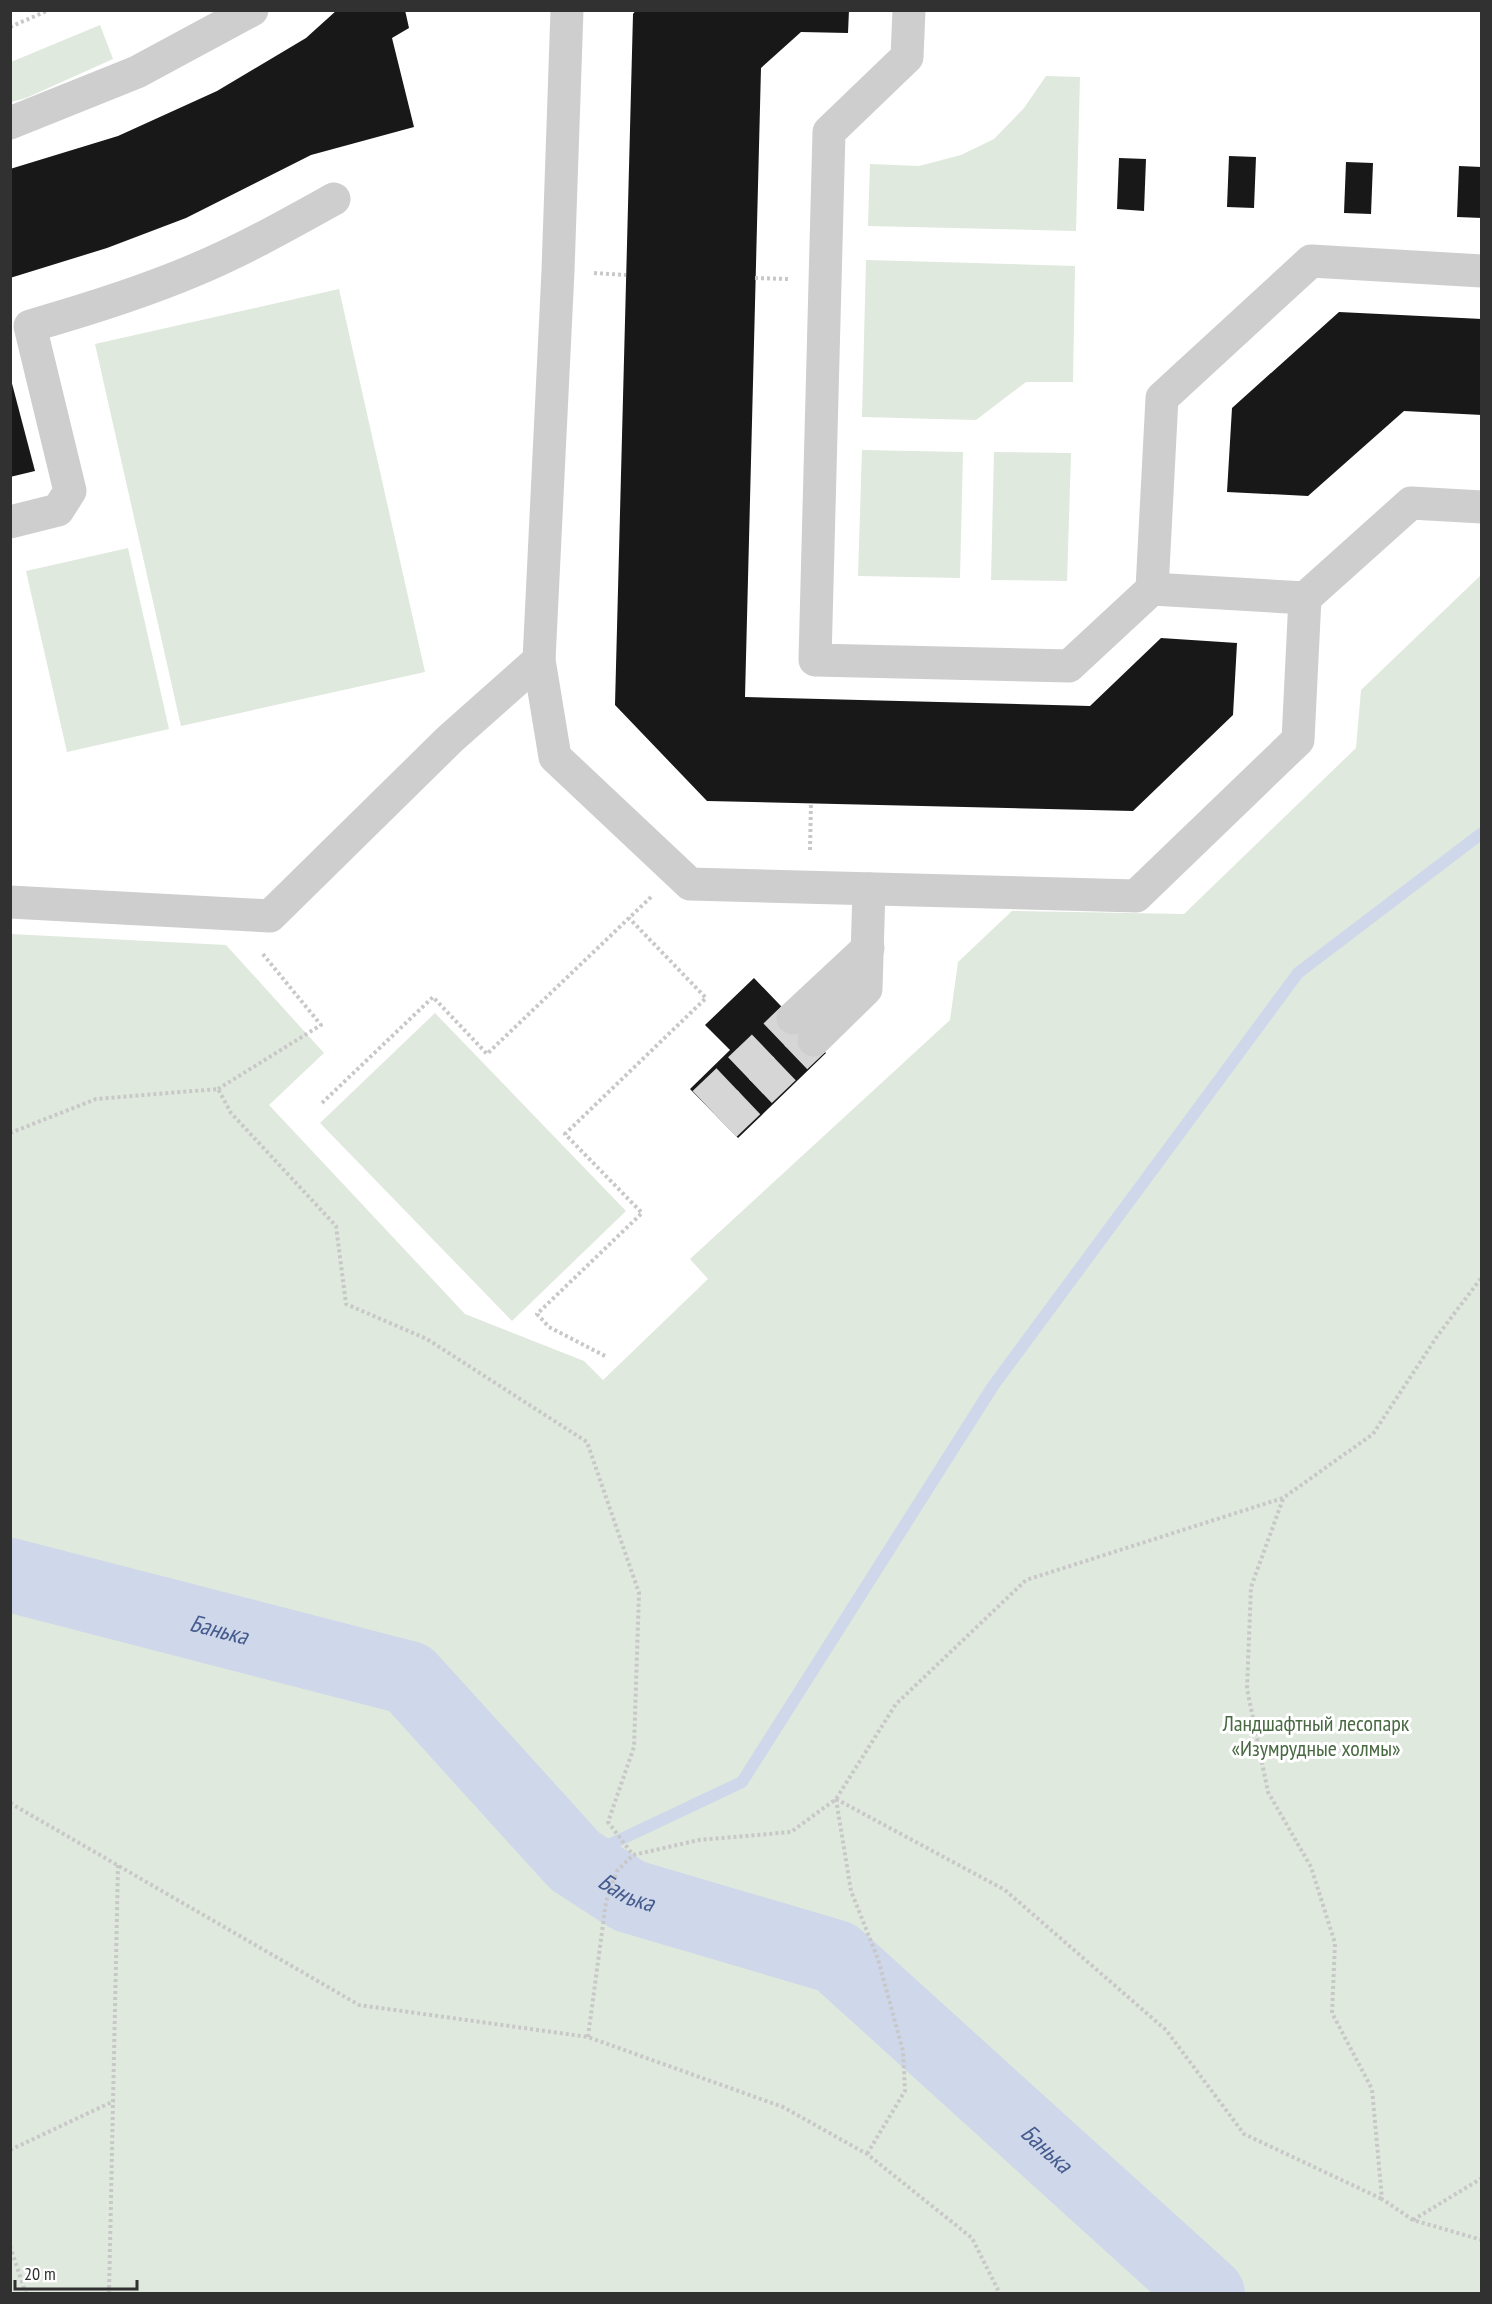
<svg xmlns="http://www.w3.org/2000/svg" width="1492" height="2304" font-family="'PT Sans Narrow',sans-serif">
  <rect width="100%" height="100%" fill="#fff"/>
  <g fill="#e0e9de">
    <polygon points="100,25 113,59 26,98 11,102 11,62"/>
    <polygon points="1046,76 1080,77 1076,231 868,226 870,164 919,166 961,155 994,139 1024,108"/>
    <polygon points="866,260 1075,266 1073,382 1026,382 976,420 862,417"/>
    <polygon points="339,289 425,672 181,726 95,344"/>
    <polygon points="862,450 963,452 960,578 858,576"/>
    <polygon points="994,452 1071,453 1067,581 991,580"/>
    <polygon points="128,548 169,729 67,752 26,571"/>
    <polygon points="1481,575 1481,2293 11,2293 11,934 226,945 324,1053 269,1105 465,1314 584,1361 603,1380 708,1279 690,1259 950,1020 958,962 1012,911 1184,914 1356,748 1361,690"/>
    <polygon points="435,1013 626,1211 512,1321 320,1123"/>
  </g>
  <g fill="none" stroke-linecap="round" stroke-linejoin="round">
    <polyline stroke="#cfd7ea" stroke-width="12" points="575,1861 742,1782 993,1386 1298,973 1482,833"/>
    <path stroke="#cfd7ea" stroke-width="74" id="s1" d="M10 1575 409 1678 575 1861 629 1896 836 1957 1208 2294"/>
  </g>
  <g fill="#181818">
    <polygon points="337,10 405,10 409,28 392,38 414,127 311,155 186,218 107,248 10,278 10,169 118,136 217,91 306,38"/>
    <polygon points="636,10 849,10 848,33 801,32 761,68 745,697 1090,706 1161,638 1237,643 1233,715 1133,811 707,801 615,705 633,14"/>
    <polygon points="1229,156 1256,157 1254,208 1227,207"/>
    <polygon points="1119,158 1146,159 1144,211 1117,209"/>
    <polygon points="1346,162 1373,163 1371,214 1344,213"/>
    <polygon points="1459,166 1482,167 1482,218 1457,217"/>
    <polygon points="1339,312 1482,319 1482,415 1404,411 1308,496 1227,492 1232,408"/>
    <polygon points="10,376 35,471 10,477"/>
    <polygon points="754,978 826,1053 738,1138 690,1089 730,1050 705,1025"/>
  </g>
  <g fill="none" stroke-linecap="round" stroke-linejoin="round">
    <g stroke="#d6d6d6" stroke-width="33" stroke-dasharray="33 16" stroke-linecap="butt">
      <polyline points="704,1103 793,1018"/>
      <polyline points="725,1125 814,1040"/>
    </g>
    <g stroke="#c8c8c8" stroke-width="4" stroke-dasharray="3 3" stroke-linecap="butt">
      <polyline points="10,27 49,10"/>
      <polyline points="594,273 626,275"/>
      <polyline points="755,278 788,279"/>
      <polyline points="810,850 811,803"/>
      <polyline points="218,1089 321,1025 262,953"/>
      <polyline points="322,1103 433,997 487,1054 651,897"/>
      <polyline points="10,1133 96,1099 218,1089 231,1113 336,1226 346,1304 427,1339 587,1442 639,1593 634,1747 608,1822 633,1855"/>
      <polyline points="605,1356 549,1327 537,1314 642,1213 565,1134 706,998 629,918"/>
      <polyline points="1283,1499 1251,1587 1247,1689 1268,1792 1311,1867 1335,1943 1332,2013 1372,2089 1382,2199 1413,2220 1482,2240"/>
      <polyline points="836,1799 1005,1890 1166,2030 1244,2134 1382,2199"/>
      <polyline points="836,1799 851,1891 878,1959 903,2051 905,2091 867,2154"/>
      <polyline points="10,1803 359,2005 588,2037 783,2107 867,2154 972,2238 1000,2294"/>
      <polyline points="588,2037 606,1902 617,1871 633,1855 699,1840 791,1832 836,1799 896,1704 1026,1580 1283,1498 1373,1434 1438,1335 1482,1277"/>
      <polyline points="10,2150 114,2101"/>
      <polyline points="1413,2220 1482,2178"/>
      <polyline points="10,2246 26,2294"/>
      <polyline points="109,2294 118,1865"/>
    </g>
    <g stroke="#cecece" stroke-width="33">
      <polyline points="567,10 558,271 539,660 555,757 690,884 1136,896 1298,740 1305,598"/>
      <polyline points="909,10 907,57 829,132 815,660 1069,666 1152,589 1162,398 1311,261 1482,271"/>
      <polyline points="10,123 137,72 252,10"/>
      <path d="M10 522 58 510 70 491 30 326C86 310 141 293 195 270 243 250 289 224 334 199"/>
      <polyline points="1152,589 1305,598 1411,503 1482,507"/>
      <polyline points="10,902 270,916 450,739 539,660"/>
      <polyline points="793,1018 868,948"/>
      <polyline points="814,1040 866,989 869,889"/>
    </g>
  </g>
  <g text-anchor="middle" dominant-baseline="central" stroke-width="6" stroke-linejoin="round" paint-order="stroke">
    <g font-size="22" fill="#486942" stroke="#fff">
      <text x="1316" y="1723">Ландшафтный лесопарк<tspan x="1316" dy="25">«Изумрудные холмы»</tspan></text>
    </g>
    <g font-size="24" font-style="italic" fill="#455b8d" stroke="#fff">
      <text stroke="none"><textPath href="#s1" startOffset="216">Банька</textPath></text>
      <text stroke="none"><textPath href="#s1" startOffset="720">Банька</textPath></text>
      <text stroke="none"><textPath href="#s1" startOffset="1224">Банька</textPath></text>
    </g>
  </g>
  <rect width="1492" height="2304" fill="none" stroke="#313131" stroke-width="24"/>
  <path d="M15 2280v9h122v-9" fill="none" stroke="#313131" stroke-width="3"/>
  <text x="24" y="2280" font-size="18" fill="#313131" stroke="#ffffff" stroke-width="4.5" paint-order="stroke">20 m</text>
</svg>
